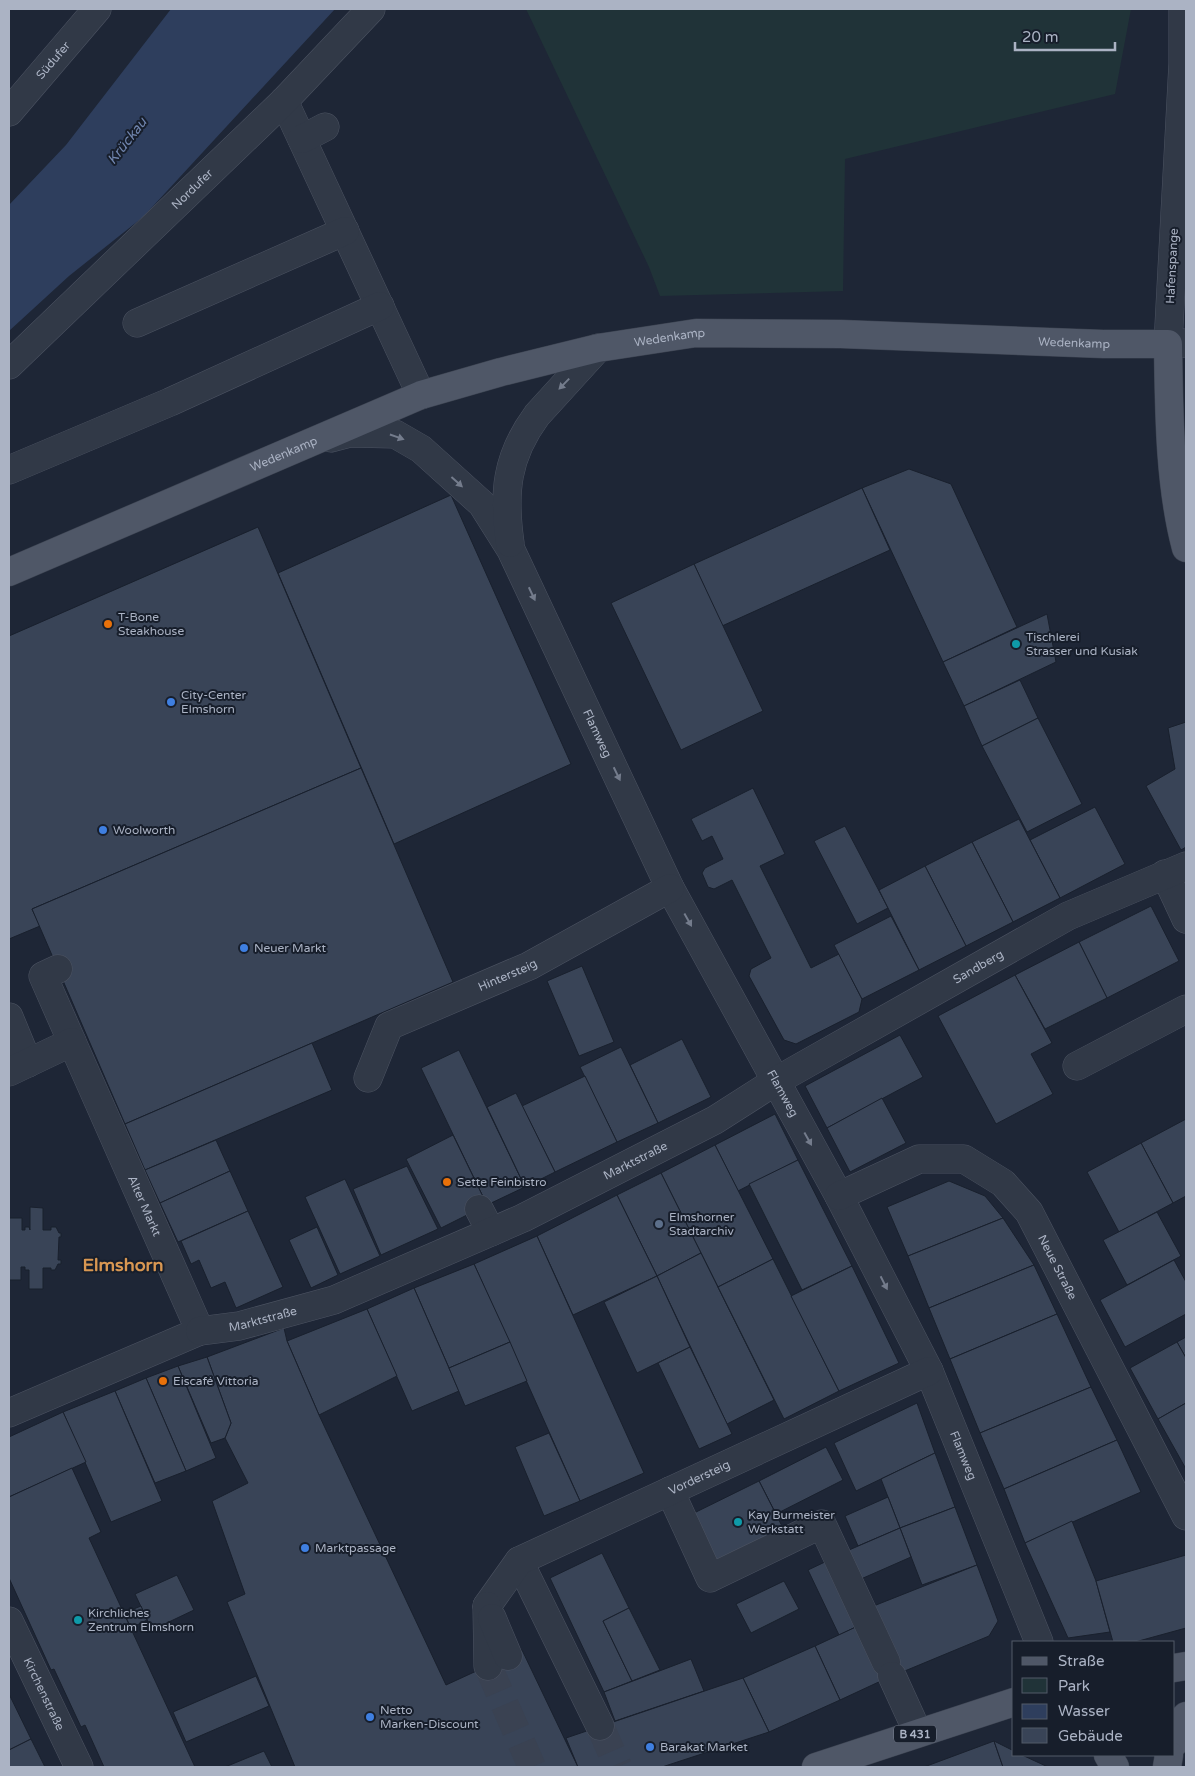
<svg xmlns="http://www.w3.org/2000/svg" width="1195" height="1776" font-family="'Varela Round',sans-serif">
  <rect width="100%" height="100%" fill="#1e2636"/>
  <polygon fill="#203338" points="526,9 1131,9 1115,94 845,159 843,291 660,296 649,267"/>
  <polygon fill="#2e3e5d" points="171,9 335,9 143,217 69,276 9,331 9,205 66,145"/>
  <g fill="#394457" stroke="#19202d">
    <polygon points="909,469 951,484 1017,627 943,662 862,488"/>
    <polygon points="862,488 890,550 722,626 694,564"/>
    <polygon points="451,495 571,764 394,844 278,573"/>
    <polygon points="258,527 361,768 32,909 40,926 9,939 9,636"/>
    <polygon points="694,564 763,711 681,750 611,603"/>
    <polygon points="1047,614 1056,662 964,706 943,662"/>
    <polygon points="1020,680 1038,718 982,746 964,706"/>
    <polygon points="1038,718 1082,804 1027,832 982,746"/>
    <polygon points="1186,722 1186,847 1181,850 1146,786 1175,769 1168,728"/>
    <polygon points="361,768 453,982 125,1124 32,909"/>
    <polygon points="753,788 785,854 760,866 811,968 839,954 862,999 859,1012 796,1044 784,1040 749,976 751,969 771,958 732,880 714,889 708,887 702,873 705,868 723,859 712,836 702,841 691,819"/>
    <polygon points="1095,807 1125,864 1060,898 1030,840"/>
    <polygon points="1019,819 1060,898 1013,922 972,842"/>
    <polygon points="845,826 888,908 857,924 814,841"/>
    <polygon points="972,842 1013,922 966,946 925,866"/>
    <polygon points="925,866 966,946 919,970 879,890"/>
    <polygon points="1151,906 1179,961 1107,998 1079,942"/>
    <polygon points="891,916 919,970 862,999 834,945"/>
    <polygon points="1079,942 1107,998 1045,1029 1015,975"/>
    <polygon points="582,966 614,1042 579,1056 547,981"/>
    <polygon points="1015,975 1052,1043 1031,1054 1053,1094 996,1124 938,1016"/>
    <polygon points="900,1035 923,1077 827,1128 805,1086"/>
    <polygon points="682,1039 711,1097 658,1123 630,1065"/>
    <polygon points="312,1043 332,1090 145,1170 125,1124"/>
    <polygon points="621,1047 658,1123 617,1142 580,1067"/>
    <polygon points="459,1050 525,1187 487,1205 421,1068"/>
    <polygon points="585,1076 617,1142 555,1172 522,1106"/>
    <polygon points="516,1093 555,1172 525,1187 487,1107"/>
    <polygon points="882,1098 906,1143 850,1172 827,1128"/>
    <polygon points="775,1114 798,1160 738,1191 715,1145"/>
    <polygon points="1186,1119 1186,1196 1173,1203 1141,1143"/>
    <polygon points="453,1135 487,1205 441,1228 406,1159"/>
    <polygon points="216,1140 230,1171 160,1203 145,1170"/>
    <polygon points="1141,1143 1173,1203 1119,1232 1087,1172"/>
    <polygon points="715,1145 773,1259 718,1287 661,1173"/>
    <polygon points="798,1160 852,1266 802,1290 749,1184"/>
    <polygon points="407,1166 438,1229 381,1255 353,1189"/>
    <polygon points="230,1171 248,1211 178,1242 160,1203"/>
    <polygon points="661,1173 701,1253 657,1276 617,1195"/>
    <polygon points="345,1179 380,1256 340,1274 305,1197"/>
    <polygon points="949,1181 985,1196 1003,1218 908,1256 887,1207"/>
    <polygon points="617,1195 657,1276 573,1315 537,1236"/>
    <polygon points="30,1207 43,1208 43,1230 51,1230 51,1227 56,1227 59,1233 61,1233 61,1237 59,1237 58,1260 61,1260 61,1264 58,1264 55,1270 51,1270 51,1268 43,1268 43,1289 29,1289 29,1270 25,1270 25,1267 21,1267 21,1280 9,1280 9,1218 22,1218 22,1230 25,1230 25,1227 29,1227 30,1230"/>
    <polygon points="248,1211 283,1287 236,1308 225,1282 211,1288 199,1260 191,1264 181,1241"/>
    <polygon points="1157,1212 1181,1256 1127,1285 1103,1240"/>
    <polygon points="1003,1218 1034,1265 929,1308 908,1256"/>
    <polygon points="317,1227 338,1275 311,1288 289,1240"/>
    <polygon points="537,1236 644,1473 580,1501 474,1264"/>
    <polygon points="701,1253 774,1400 727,1424 657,1276"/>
    <polygon points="773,1259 839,1391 784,1419 718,1287"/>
    <polygon points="1174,1260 1186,1282 1186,1314 1125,1347 1100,1300"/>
    <polygon points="474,1264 510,1342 449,1368 414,1288"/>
    <polygon points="1034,1265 1057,1314 950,1359 929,1308"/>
    <polygon points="852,1266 899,1363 839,1391 791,1296"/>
    <polygon points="657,1276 690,1347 637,1373 604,1302"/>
    <polygon points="414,1288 459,1391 412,1411 367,1309"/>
    <polygon points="367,1309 397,1376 319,1415 287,1341"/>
    <polygon points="1057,1314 1091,1387 980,1433 950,1359"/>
    <polygon points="284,1328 287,1341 319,1415 446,1685 522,1650 578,1767 295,1767 227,1602 245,1594 212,1501 248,1483 225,1438 231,1423 207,1357"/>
    <polygon points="1186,1337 1186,1358 1177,1342"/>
    <polygon points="510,1342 527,1381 465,1406 449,1368"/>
    <polygon points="1177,1342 1186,1358 1186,1403 1158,1419 1130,1368"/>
    <polygon points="690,1347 732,1434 699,1449 658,1363"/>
    <polygon points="207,1357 231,1423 225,1438 211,1443 178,1366"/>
    <polygon points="178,1366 216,1458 186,1471 146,1378"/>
    <polygon points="146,1378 186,1471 155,1483 115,1391"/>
    <polygon points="1091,1387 1117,1440 1004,1489 980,1433"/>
    <polygon points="115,1391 162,1501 111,1522 63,1412"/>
    <polygon points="917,1403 935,1453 856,1491 834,1443"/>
    <polygon points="1186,1403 1186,1469 1158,1419"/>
    <polygon points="63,1412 86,1462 9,1497 9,1437"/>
    <polygon points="549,1433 580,1501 544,1516 515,1447"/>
    <polygon points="1117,1440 1141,1492 1025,1543 1004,1489"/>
    <polygon points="826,1447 843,1480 776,1514 759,1481"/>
    <polygon points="935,1453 955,1507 900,1528 881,1479"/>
    <polygon points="72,1468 101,1532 89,1538 195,1767 104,1767 85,1725 81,1727 54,1669 51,1670 9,1578 9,1497"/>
    <polygon points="759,1481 784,1530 717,1563 692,1514"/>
    <polygon points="888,1497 900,1528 858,1546 845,1516"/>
    <polygon points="955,1507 977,1565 922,1585 900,1528"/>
    <polygon points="1072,1521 1096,1581 1110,1632 1068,1638 1025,1543"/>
    <polygon points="900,1528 911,1557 861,1579 849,1550"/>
    <polygon points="602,1553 629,1608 603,1621 632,1681 604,1692 550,1578"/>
    <polygon points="1186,1555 1186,1628 1135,1642 1113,1642 1096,1581"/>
    <polygon points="827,1561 858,1626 839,1635 808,1570"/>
    <polygon points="977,1565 998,1621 989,1636 883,1680 871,1607"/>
    <polygon points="177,1575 194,1610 152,1630 135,1594"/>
    <polygon points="784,1581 799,1609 751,1633 736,1604"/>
    <polygon points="141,1606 147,1620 131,1628 124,1613"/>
    <polygon points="629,1608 660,1670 632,1681 603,1621"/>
    <polygon points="858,1626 883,1680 840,1700 815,1646"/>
    <polygon points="815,1646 840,1700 769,1732 743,1678"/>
    <polygon points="691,1659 704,1691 615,1721 604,1692"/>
    <polygon points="256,1676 269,1706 186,1742 173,1712"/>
    <polygon points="743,1678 769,1732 662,1767 578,1767 566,1738"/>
    <polygon points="9,1694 31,1739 9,1750"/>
    <polygon points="31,1739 45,1767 9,1767 9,1750"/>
    <polygon points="994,1741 1003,1767 924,1767"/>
    <polygon points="994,1741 1014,1751 1014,1755 1022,1755 1048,1767 1003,1767"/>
    <polygon points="264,1751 272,1767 225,1767"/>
  </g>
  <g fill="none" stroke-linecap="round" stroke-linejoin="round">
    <g stroke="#3a4252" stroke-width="28" stroke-dasharray="28 14" stroke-linecap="butt">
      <polyline points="488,1666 532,1767"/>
      <polyline points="600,1726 618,1767"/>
    </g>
    <g stroke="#4c5362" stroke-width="29">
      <g id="minor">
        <polyline points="1183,9 1183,63 1168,344 1186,343"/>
        <polyline points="284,101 421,395"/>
        <path id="s1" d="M9 112 97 9"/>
        <polyline points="302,139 325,127"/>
        <polyline points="137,323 345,231"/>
        <path id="s2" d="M9 365 284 101 371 9"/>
        <path id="s3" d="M331 438 350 433 395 434 421 449 482 504 511 550 670 888 839 1196 929 1371 1039 1642"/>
        <polyline points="9,470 170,402 380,306"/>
        <path d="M510 543C503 493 506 457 537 415L598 348"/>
        <polyline points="1165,874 1186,919"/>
        <polyline points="58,969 43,976 72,1042"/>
        <polyline points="9,1017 28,1063"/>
        <polyline points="1077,1066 1186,1009"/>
        <path id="s4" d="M9 1072 72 1042 200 1331 9 1413"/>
        <path id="s5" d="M368 1078 389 1026 529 966 670 888"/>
        <path id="s6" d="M839 1196 919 1159H964L1003 1183 1029 1212 1186 1516"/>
        <polyline points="479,1209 491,1232"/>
        <path id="s7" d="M200 1331 239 1326 334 1300 523 1218 715 1120 776 1081 1068 916 1186 866"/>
        <polyline points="670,1491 710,1578 822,1524 886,1662"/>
        <polyline points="519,1561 600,1726"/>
        <path id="s8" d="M487 1606 519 1561 929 1371"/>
        <polyline points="487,1606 488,1666"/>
        <polyline points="492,1618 508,1656"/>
        <path id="s9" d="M9 1621 79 1767"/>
        <polyline points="892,1676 918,1733"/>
      </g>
    </g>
    <g stroke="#3b4250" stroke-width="29">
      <g id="major">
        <path id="s10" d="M9 572 421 395 501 372 598 348 696 333 841 334 1103 344H1168C1169 409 1169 484 1186 548"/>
        <polyline points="1174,1668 1186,1666"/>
        <polyline points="1174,1743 1186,1716"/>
        <polyline points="1108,1755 1115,1767"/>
        <polyline points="816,1767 1014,1702"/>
        <polyline points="1167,1767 1169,1755"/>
      </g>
    </g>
    <use href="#minor" stroke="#313947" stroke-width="28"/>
    <use href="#major" stroke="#4f5767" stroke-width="28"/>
  </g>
  <defs><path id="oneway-solid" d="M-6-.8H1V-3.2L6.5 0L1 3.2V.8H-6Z" transform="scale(1.25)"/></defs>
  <g fill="#747c8c">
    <use href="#oneway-solid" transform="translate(564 384) rotate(134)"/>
    <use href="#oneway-solid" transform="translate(397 437) rotate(19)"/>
    <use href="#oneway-solid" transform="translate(457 482) rotate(42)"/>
    <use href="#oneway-solid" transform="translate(532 594) rotate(65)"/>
    <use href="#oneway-solid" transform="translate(617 774) rotate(64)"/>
    <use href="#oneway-solid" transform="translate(688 920) rotate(61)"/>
    <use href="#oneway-solid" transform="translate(808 1139) rotate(61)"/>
    <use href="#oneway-solid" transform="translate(884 1283) rotate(63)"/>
  </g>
  <g fill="#e8710a" stroke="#171e2b" stroke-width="2">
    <circle cx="108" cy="624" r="5"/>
    <circle cx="447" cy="1182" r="5"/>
    <circle cx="163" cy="1381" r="5"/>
  </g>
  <g fill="#0f9aa8" stroke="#171e2b" stroke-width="2">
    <circle cx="1016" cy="644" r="5"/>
    <circle cx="738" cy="1522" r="5"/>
    <circle cx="78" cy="1620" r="5"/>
  </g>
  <g fill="#3f7fe0" stroke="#171e2b" stroke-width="2">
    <circle cx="171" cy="702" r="5"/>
    <circle cx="103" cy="830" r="5"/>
    <circle cx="244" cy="948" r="5"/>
    <circle cx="305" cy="1548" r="5"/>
    <circle cx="370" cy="1717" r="5"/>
    <circle cx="650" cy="1747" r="5"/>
  </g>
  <circle fill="#5c6f8a" stroke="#171e2b" stroke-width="2" cx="659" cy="1224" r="5"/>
  <g text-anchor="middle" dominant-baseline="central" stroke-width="4" stroke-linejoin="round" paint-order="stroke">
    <rect fill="#171e2b" stroke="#7f8696" stroke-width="1" x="894" y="1725.5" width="42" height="17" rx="4"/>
    <g font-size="11" font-weight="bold" fill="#abb3c4">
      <text x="915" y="1734">B 431</text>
    </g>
    <g font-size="12" fill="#abb3c4" stroke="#171e2b">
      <text stroke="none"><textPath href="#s1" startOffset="68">Südufer</textPath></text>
      <text stroke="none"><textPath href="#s2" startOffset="254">Nordufer</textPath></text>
      <text transform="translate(1172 266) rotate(-87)">Hafenspange</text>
      <text stroke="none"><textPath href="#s10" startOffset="704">Wedenkamp</textPath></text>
      <text stroke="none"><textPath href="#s10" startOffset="1109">Wedenkamp</textPath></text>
      <text stroke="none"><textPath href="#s10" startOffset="299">Wedenkamp</textPath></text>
      <text stroke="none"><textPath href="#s3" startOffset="434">Flamweg</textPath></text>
      <text stroke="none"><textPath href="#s7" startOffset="864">Sandberg</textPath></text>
      <text stroke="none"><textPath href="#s5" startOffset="185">Hintersteig</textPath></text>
      <text stroke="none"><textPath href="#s3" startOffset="839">Flamweg</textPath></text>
      <text stroke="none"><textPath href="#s7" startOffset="470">Marktstraße</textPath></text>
      <text stroke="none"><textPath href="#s4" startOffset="249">Alter Markt</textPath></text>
      <text stroke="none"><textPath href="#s6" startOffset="280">Neue Straße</textPath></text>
      <text stroke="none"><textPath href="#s7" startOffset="64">Marktstraße</textPath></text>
      <text stroke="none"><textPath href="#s3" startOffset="1244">Flamweg</textPath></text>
      <text stroke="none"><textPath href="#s8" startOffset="254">Vordersteig</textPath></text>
      <text stroke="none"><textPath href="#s9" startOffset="81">Kirchenstraße</textPath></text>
    </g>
    <g font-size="12" fill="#abb3c4" stroke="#171e2b" text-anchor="start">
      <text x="118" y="617">T-Bone<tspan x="118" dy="14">Steakhouse</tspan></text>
      <text x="1026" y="637">Tischlerei<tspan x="1026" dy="14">Strasser und Kusiak</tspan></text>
      <text x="181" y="695">City-Center<tspan x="181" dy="14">Elmshorn</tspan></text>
      <text x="113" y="830">Woolworth</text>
      <text x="254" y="948">Neuer Markt</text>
      <text x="457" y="1182">Sette Feinbistro</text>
      <text x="669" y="1217">Elmshorner<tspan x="669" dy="14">Stadtarchiv</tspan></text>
      <text x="173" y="1381">Eiscafé Vittoria</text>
      <text x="748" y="1515">Kay Burmeister<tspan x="748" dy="14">Werkstatt</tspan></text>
      <text x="315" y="1548">Marktpassage</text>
      <text x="88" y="1613">Kirchliches<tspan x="88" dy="14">Zentrum Elmshorn</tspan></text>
      <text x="380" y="1710">Netto<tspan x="380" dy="14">Marken-Discount</tspan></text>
      <text x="660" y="1747">Barakat Market</text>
    </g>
    <g font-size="14" font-style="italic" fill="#7186af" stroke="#171e2b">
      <text transform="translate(127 141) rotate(-52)">Krückau</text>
    </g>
    <g font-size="18" font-weight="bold" fill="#d89752" stroke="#171e2b">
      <text x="123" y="1265">Elmshorn</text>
    </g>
  </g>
  <rect width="1195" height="1776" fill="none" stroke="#abb3c4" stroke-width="20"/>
  <rect x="1012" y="1641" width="162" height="115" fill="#171e2b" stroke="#525a68"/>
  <rect x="1022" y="1657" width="25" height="8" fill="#4f5767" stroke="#525a68"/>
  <text x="1058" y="1666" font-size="15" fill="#abb3c4">Straße</text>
  <rect x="1022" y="1678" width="25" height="15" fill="#203338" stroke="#525a68"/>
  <text x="1058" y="1691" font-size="15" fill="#abb3c4">Park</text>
  <rect x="1022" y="1704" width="25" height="15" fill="#2e3e5d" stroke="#525a68"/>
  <text x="1058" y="1716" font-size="15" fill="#abb3c4">Wasser</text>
  <rect x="1022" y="1728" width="25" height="15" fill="#394457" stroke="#525a68"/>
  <text x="1058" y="1741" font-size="15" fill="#abb3c4">Gebäude</text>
  <path d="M1015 42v8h100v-8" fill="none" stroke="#abb3c4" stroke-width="2.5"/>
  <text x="1022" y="42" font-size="15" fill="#abb3c4" stroke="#171e2b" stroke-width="4" paint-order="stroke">20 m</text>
</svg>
